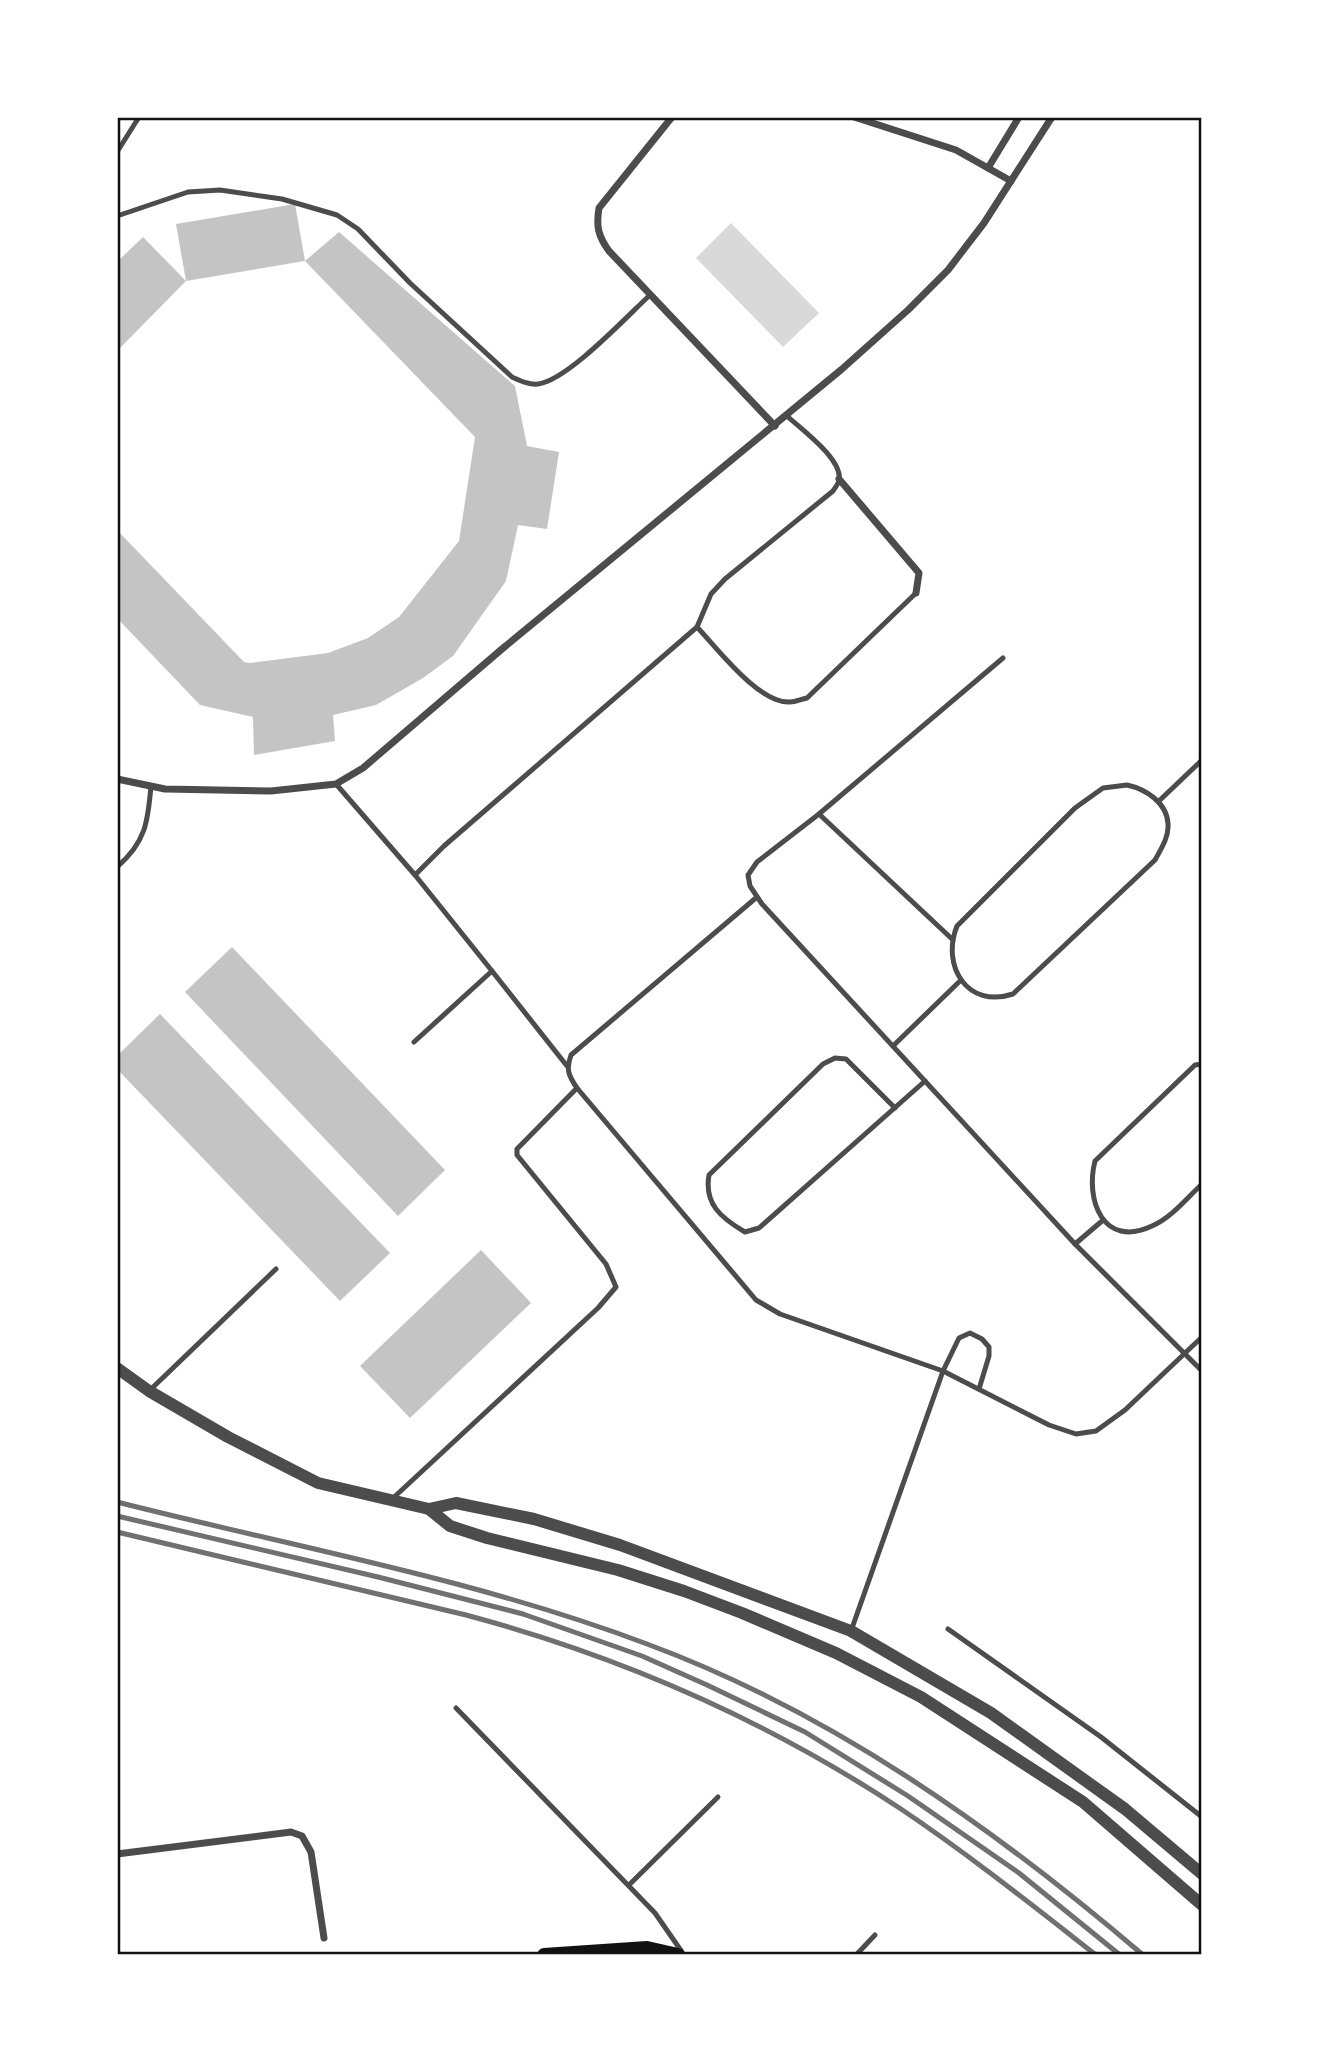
<svg xmlns="http://www.w3.org/2000/svg" width="1319" height="2072" font-family="Lato,sans-serif">
  <rect width="100%" height="100%" fill="#fff"/>
  <polygon fill="#d9d9d9" points="731,223 819,313 783,347 696,258"/>
  <g fill="#c4c4c4">
    <polygon points="295,204 305,261 186,281 176,224"/>
    <polygon points="339,232 515,386 527,446 559,452 547,529 518,525 506,581 453,656 423,678 376,705 333,715 335,741 254,755 253,717 200,705 117,618 117,530 244,662 250,663 328,653 368,638 399,617 459,541 475,437 305,261"/>
    <polygon points="143,237 186,281 117,351 117,262"/>
    <polygon points="232,947 445,1170 398,1216 185,992"/>
    <polygon points="160,1014 390,1253 340,1301 117,1069 117,1056"/>
    <polygon points="481,1250 531,1303 410,1418 360,1366"/>
  </g>
  <g fill="none" stroke-linecap="round" stroke-linejoin="round">
    <g stroke="#4c4c4c" stroke-width="5">
      <polyline points="117,152 139,117"/>
      <path d="M117 216 188 192 220 190 282 199 337 215 358 229 410 283 512 377C521 381 529 385 538 384 568 380 627 316 650 295"/>
      <path d="M697 627C717 648 759 704 790 702 796 702 801 699 807 698L916 593"/>
      <polyline points="1003,658 819,814 757,862 748,875 750,886 762,904 1075,1244 1202,1371"/>
      <polyline points="336,784 415,875 492,971 414,1042"/>
      <path d="M1127 785C1145 789 1167 802 1168 824 1169 837 1161 849 1155 860L1013 994C967 1009 941 966 957 926L1075 808 1103 788Z"/>
      <polyline points="1159,801 1202,760"/>
      <polyline points="819,814 952,939"/>
      <path d="M117 867C146 842 148 821 151 786"/>
      <path d="M415 875 444 846 697 627 711 594 725 579 833 491C835 488 838 484 839 481 844 460 801 429 787 416"/>
      <path d="M757 897 571 1055C566 1069 568 1075 577 1088L756 1300 780 1314 943 1371 1049 1425 1076 1434 1096 1431 1125 1410 1202 1337"/>
      <polyline points="492,971 567,1066"/>
      <polyline points="893,1046 961,980"/>
      <path d="M1202 1064 1195 1065 1095 1161C1085 1200 1103 1249 1152 1226 1171 1218 1186 1199 1202 1184"/>
      <path d="M895 1108 846 1059 835 1058 823 1064 709 1175C704 1204 721 1218 745 1232L759 1228 925 1081"/>
      <polyline points="1075,1244 1102,1221"/>
      <polyline points="149,1391 276,1269"/>
      <polyline points="391,1500 598,1308 616,1287 606,1264 517,1155 517,1149 577,1088"/>
      <polyline points="948,1629 1101,1737 1202,1817"/>
      <polyline points="851,1631 943,1371 959,1338 970,1333 982,1339 989,1347 989,1356 979,1389"/>
      <polyline points="456,1708 655,1913 682,1952"/>
      <polyline points="629,1885 718,1797"/>
      <polyline points="856,1955 875,1935"/>
    </g>
    <g stroke="#4c4c4c" stroke-width="7">
      <path d="M672 117 599 208C596 226 598 236 609 251L775 426"/>
      <polyline points="854,117 956,150 1011,181"/>
      <polyline points="988,168 1019,117"/>
      <polyline points="839,479 919,573 916,593"/>
      <polyline points="117,779 165,789 271,791 336,784 363,768 502,649 842,369 908,310 948,270 984,223 1052,117"/>
      <polyline points="117,1854 291,1832 302,1836 311,1852 324,1938"/>
    </g>
    <g stroke="#4c4c4c" stroke-width="12">
      <polyline points="117,1368 149,1391 228,1437 318,1483 429,1509 450,1526 487,1538 618,1570 684,1591 742,1613 836,1653 921,1697 1083,1802 1202,1905"/>
      <polyline points="429,1509 456,1503 534,1519 620,1545 851,1631 991,1713 1125,1809 1202,1874"/>
    </g>
    <polyline stroke="#111" stroke-width="14" points="544,1955 647,1948 678,1955"/>
    <g stroke="#707070" stroke-width="5">
      <path d="M117 1502C294 1547 475 1579 647 1644 831 1712 994 1828 1143 1955"/>
      <polyline points="117,1516 378,1577 523,1614 642,1656 707,1685 805,1732 908,1796 1019,1873 1120,1955"/>
      <path d="M117 1532 466 1615C619 1656 768 1721 901 1809 968 1854 1032 1905 1096 1955"/>
    </g>
  </g>
  <rect width="1319" height="2072" fill="none" stroke="#ffffff" stroke-width="238"/>
  <rect x="119" y="119" width="1081" height="1834" fill="none" stroke="#111" stroke-width="2.5"/>
</svg>
